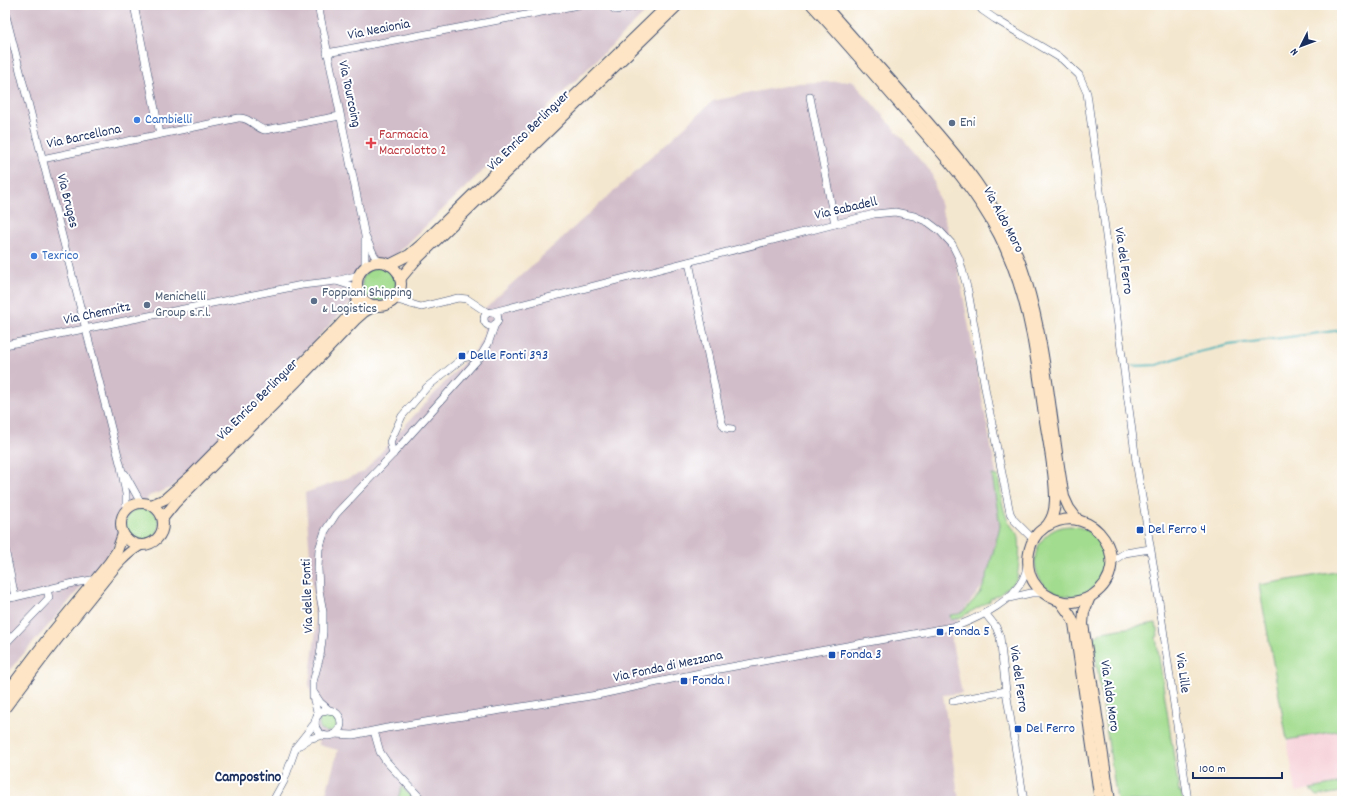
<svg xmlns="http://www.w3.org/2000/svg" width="1347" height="806" font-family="Dekko,sans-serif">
  <rect width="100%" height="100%" fill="#fff"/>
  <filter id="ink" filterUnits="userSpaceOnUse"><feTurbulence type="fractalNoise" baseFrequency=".025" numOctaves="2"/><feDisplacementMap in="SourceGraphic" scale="8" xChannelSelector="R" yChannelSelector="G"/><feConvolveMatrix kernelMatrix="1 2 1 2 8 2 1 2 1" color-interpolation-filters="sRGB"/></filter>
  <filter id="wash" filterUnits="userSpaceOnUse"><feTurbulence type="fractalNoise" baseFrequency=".012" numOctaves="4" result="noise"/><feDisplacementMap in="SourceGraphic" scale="16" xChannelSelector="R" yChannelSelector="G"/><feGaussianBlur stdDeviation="0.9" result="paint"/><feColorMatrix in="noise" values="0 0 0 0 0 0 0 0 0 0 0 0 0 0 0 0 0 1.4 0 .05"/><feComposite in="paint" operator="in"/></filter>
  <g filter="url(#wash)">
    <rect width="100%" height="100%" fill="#f4e7cf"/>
    <polygon fill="#f6cfd7" points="1342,730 1342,783 1296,792 1287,740"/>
    <g fill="#d1bdc9">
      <polygon points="5,5 653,5 401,250 206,455 171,488 149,496 113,548 61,611 5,675"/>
      <polygon points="853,81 931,172 957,263 1005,522 985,583 960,615 950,633 962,693 943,695 959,801 324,801 338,750 319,745 309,683 316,630 305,493 364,472 409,421 477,348 485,333 484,309 713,101 798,83"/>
    </g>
    <g fill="#a2dc8e" stroke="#5e8676">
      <circle cx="379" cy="284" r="17"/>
      <path d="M992 475 998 476C1000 487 1001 499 1004 510 1006 515 1007 520 1010 524 1012 528 1016 531 1018 534 1021 541 1019 573 1016 580L999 595 990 599V601L961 617 951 620 950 615 959 614 966 609 981 592 986 579 1000 526Z"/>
      <circle cx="142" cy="525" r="17"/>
      <circle cx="1070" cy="561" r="35"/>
      <polygon points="1342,571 1342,730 1287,740 1259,585"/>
      <polygon points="1156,623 1158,636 1156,637 1179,792 1181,792 1183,801 1117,801 1093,639 1102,632"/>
      <circle cx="328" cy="723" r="9"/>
      <polygon points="1342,783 1342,792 1317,796 1311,789"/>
      <polygon points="402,787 403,788 415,801 397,801"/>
    </g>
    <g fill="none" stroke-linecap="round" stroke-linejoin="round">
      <polyline stroke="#40b1b8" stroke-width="2" points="1134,366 1157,365 1186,355 1229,345 1342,330"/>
    </g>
  </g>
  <g filter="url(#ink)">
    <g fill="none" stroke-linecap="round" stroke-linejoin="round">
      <g stroke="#3c4b6f" stroke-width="8">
        <g id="minor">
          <polyline points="134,5 160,134"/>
          <polyline points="318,5 365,236 365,267"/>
          <polyline points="612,5 614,9 616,10 641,5"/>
          <polyline points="978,5 982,10 995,19 1062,59 1079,75 1087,93 1136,461 1157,587 1188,801"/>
          <polyline points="5,12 121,467 126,494 126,510"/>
          <polyline points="327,53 578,5"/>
          <polyline points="810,97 835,224"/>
          <path d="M42 159 238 118C250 117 255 128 265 130L340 116"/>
          <polyline points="366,238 374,255 379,262"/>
          <polyline points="689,262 722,423 725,428 732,429"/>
          <polyline points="336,281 358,288"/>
          <polyline points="399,292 411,304"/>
          <polyline points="394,299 421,307 458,298 467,299 488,313"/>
          <polyline points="493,312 874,214 895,212 914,216 928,222 940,231 952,244 959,258 968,291 987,399 1010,513 1014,520 1034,540"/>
          <circle cx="491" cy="319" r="7"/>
          <polyline points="5,345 302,285 336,281 359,275"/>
          <polyline points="393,454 390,442 402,416 427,387 463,358 472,356 480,357"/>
          <polyline points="125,474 141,503"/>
          <polyline points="5,549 15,597 74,583 97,579"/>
          <polyline points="1111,562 1125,553 1150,549"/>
          <polyline points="1009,598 1031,593 1043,593"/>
          <polyline points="5,599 15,597"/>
          <polyline points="985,613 996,627 1000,637 1006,691 1024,801"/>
          <polyline points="5,644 49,598 47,589"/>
          <polyline points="314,693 320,702 329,710"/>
          <polyline points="953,701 1006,691"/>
          <circle cx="328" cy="723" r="13"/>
          <polyline points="318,715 313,697 313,682 320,656 323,632 323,612 319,590 318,568 319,549 325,531 336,514 393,454 480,357 488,344 495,324"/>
          <polyline points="374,731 380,752 386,761 423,801"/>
          <path d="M334 734 353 735 387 728 597 695 714 670 957 626C983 616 1023 597 1027 566"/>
          <polyline points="300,745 309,739 323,735"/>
          <polyline points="273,801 284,781 296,747 315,723"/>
          <polyline points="1337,801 1342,800"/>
        </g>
      </g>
      <g stroke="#3c4b6f" stroke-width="12">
        <g id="secondary">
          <path d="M812 5C845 41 877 78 909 115 943 154 975 189 999 235 1018 273 1030 318 1036 359 1040 382 1042 404 1046 427 1050 451 1055 475 1055 500 1055 508 1053 517 1048 524 1045 528 1041 530 1038 533 1027 546 1025 566 1033 581 1039 591 1049 598 1060 601 1071 604 1084 601 1093 595 1137 565 1094 498 1047 526"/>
          <path d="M824 5C850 34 876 64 902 93 952 149 1004 206 1026 280 1047 350 1051 425 1064 497L1069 508 1078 520"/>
          <circle cx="379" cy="284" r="22"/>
          <polyline points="389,265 409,255 423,243 668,5"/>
          <polyline points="400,279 416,260 678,5"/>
          <circle cx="142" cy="524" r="21"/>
          <polyline points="151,505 165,499 192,475 340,325 351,313 360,295"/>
          <polyline points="163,518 175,503 297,381 355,320 364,312 376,305"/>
          <polyline points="1090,597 1084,612 1083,624 1110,801"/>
          <polyline points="1060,601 1070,615 1074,623 1100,801"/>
          <polyline points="5,695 51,634 109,563 117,551 123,534"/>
          <path d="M5 708C34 669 63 631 93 594 107 578 120 557 139 546"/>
        </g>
      </g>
      <use href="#minor" stroke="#fff" stroke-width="7"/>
      <use href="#secondary" stroke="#fde5c5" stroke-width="10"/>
    </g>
  </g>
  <g fill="#3f7fe0" stroke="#fff" stroke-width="1.5">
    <circle cx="137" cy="120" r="4"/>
    <circle cx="34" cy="256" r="4"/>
  </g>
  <g fill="#5c6f8a" stroke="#fff" stroke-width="1.5">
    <circle cx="952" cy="123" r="4"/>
    <circle cx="314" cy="301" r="4"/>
    <circle cx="147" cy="305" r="4"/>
  </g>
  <path fill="#e0444e" stroke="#fff" stroke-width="1.5" d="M369 137h4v4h4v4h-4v4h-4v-4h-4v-4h4z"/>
  <g fill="#1a4fb4" stroke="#fff" stroke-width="1.5">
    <rect x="458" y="352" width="8" height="8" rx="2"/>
    <rect x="1136" y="526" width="8" height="8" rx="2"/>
    <rect x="936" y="628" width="8" height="8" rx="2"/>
    <rect x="828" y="651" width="8" height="8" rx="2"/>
    <rect x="680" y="677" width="8" height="8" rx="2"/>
    <rect x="1014" y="725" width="8" height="8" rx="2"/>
  </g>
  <g text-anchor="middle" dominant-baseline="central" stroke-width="4" stroke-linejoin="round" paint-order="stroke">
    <g font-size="14" fill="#1b2f5e" stroke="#fff">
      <text transform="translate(379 30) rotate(-11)">Via Neaionia</text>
      <text transform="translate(349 94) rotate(78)">Via Tourcoing</text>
      <text transform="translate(529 131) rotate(-44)">Via Enrico Berlinguer</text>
      <text transform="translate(84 137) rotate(-12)">Via Barcellona</text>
      <text transform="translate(67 201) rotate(76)">Via Bruges</text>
      <text transform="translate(846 209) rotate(-13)">Via Sabadell</text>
      <text transform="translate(1003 220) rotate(62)">Via Aldo Moro</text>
      <text transform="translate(1123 261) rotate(82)">Via del Ferro</text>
      <text transform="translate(97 314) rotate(-12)">Via Chemnitz</text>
      <text transform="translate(258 400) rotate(-45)">Via Enrico Berlinguer</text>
      <text transform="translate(308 596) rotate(-92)">Via delle Fonti</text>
      <text transform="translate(668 667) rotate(-12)">Via Fonda di Mezzana</text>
      <text transform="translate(1182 673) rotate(82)">Via Lille</text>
      <text transform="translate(1018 679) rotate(82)">Via del Ferro</text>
      <text transform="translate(1109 696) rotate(82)">Via Aldo Moro</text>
    </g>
    <g font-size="14" fill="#366cbe" stroke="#fff" text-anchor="start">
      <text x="145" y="120">Cambielli</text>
      <text x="42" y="256">Texrico</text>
    </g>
    <g font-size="14" fill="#4e5e75" stroke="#fff" text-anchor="start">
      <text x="960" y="123">Eni</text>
      <text x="322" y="293">Foppiani Shipping<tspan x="322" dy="16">&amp; Logistics</tspan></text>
      <text x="155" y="297">Menichelli<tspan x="155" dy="16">Group s.r.l.</tspan></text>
    </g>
    <g font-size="14" fill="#be3a42" stroke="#fff" text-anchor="start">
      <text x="379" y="135">Farmacia<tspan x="379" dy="16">Macrolotto 2</tspan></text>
    </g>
    <g font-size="14" fill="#164399" stroke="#fff" text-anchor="start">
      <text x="470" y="356">Delle Fonti 393</text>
      <text x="1148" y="530">Del Ferro 4</text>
      <text x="948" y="632">Fonda 5</text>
      <text x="840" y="655">Fonda 3</text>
      <text x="692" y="681">Fonda 1</text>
      <text x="1026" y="729">Del Ferro</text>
    </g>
    <g font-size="15" font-weight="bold" fill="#1b2f5e" stroke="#fff">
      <text x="248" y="778">Campostino</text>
    </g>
  </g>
  <rect width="1347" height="806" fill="none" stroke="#fff" stroke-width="20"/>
  <g transform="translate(1301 46) rotate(228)" stroke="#ffffff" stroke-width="3" paint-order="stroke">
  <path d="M0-3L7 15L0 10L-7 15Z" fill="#1b2f5e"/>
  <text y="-6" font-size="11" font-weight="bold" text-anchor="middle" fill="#1b2f5e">N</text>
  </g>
  <path d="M1193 772v6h89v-6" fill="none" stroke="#1b2f5e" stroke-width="2"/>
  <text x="1199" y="772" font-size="12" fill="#1b2f5e" stroke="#ffffff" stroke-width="3" paint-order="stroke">100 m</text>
</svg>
